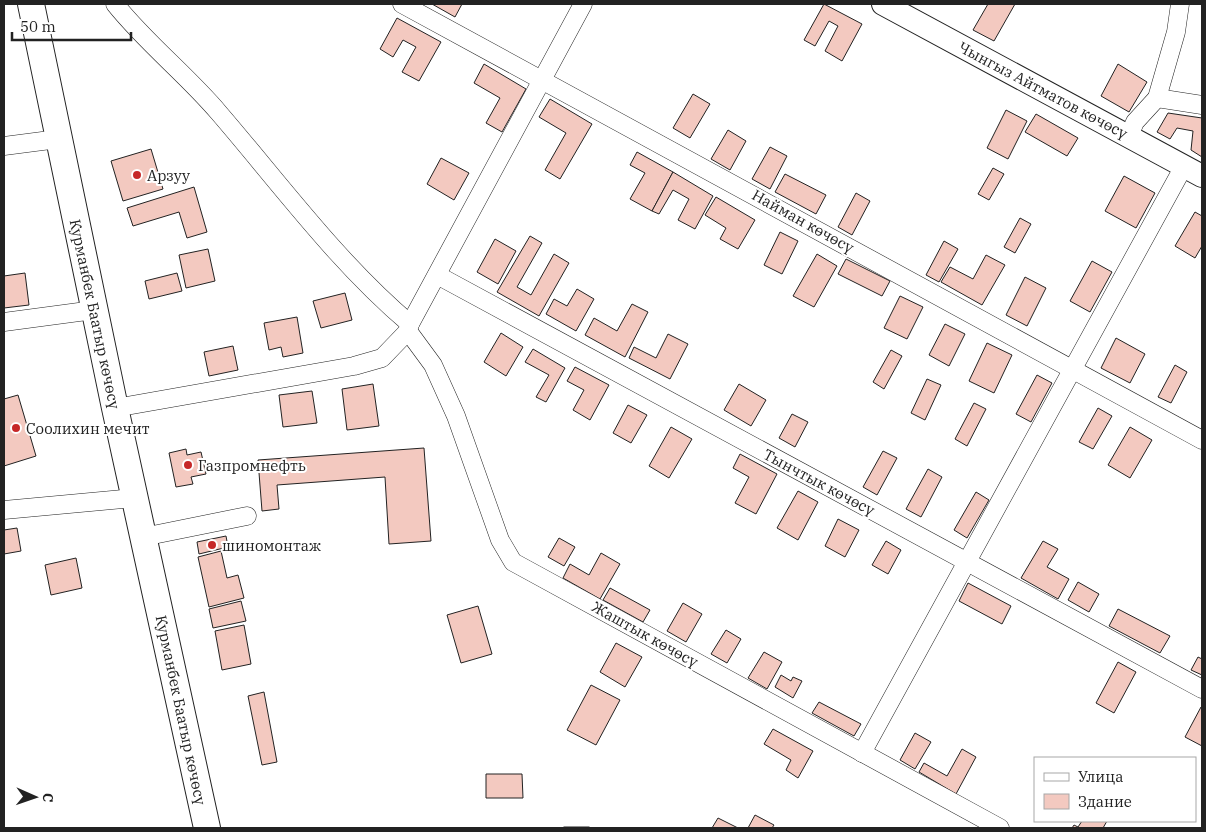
<svg xmlns="http://www.w3.org/2000/svg" width="1206" height="832" font-family="'IBM Plex Serif',serif">
  <rect width="100%" height="100%" fill="#fff"/>
  <g fill="#f3c9c0" stroke="#222">
    <polygon points="432,4 462,4 455,17"/>
    <polygon points="824,4 862,24 842,61 825,51 838,26 829,21 815,46 804,40"/>
    <polygon points="988,4 1015,4 994,41 973,30"/>
    <polygon points="397,18 441,42 419,81 402,72 416,47 403,40 393,57 380,49"/>
    <polygon points="484,64 526,89 502,132 486,123 500,98 474,83"/>
    <polygon points="1118,64 1147,82 1129,112 1101,96"/>
    <polygon points="693,94 710,104 690,138 673,128"/>
    <polygon points="550,99 592,124 560,179 545,170 566,133 539,117"/>
    <polygon points="1006,110 1027,121 1008,159 987,148"/>
    <polygon points="1168,113 1202,118 1202,157 1191,150 1193,131 1177,128 1170,139 1157,132"/>
    <polygon points="1036,114 1078,138 1067,156 1025,132"/>
    <polygon points="728,130 746,141 730,170 711,159"/>
    <polygon points="770,147 787,156 770,189 752,179"/>
    <polygon points="151,149 163,189 123,201 111,161"/>
    <polygon points="637,152 673,172 652,211 630,199 645,173 630,165"/>
    <polygon points="441,158 469,173 454,200 427,184"/>
    <polygon points="993,168 1004,174 989,200 978,194"/>
    <polygon points="673,172 713,196 695,229 678,220 689,199 673,190 659,214 652,211"/>
    <polygon points="785,174 826,195 816,214 775,192"/>
    <polygon points="1124,176 1155,193 1136,228 1105,211"/>
    <polygon points="194,187 207,232 187,238 179,212 133,226 127,208"/>
    <polygon points="856,193 870,201 852,235 838,227"/>
    <polygon points="716,197 755,220 738,249 720,239 726,228 705,215"/>
    <polygon points="1195,212 1202,216 1202,246 1195,258 1175,246"/>
    <polygon points="1020,218 1031,224 1015,253 1004,247"/>
    <polygon points="780,232 798,241 782,274 764,265"/>
    <polygon points="530,236 542,243 517,287 531,295 554,254 569,263 539,316 497,292"/>
    <polygon points="495,239 516,251 498,284 477,272"/>
    <polygon points="944,241 958,249 939,282 926,275"/>
    <polygon points="208,249 215,281 186,288 179,255"/>
    <polygon points="817,254 837,266 814,307 793,296"/>
    <polygon points="986,255 1005,265 982,305 941,282 950,267 973,279"/>
    <polygon points="846,259 890,281 882,296 838,274"/>
    <polygon points="1092,261 1112,272 1090,312 1070,301"/>
    <polygon points="25,273 29,305 4,308 4,276"/>
    <polygon points="177,273 182,291 149,299 145,281"/>
    <polygon points="1025,277 1046,288 1027,326 1006,315"/>
    <polygon points="577,289 594,299 576,331 546,314 554,299 567,306"/>
    <polygon points="345,293 352,320 321,328 313,301"/>
    <polygon points="900,296 923,307 907,339 884,328"/>
    <polygon points="632,304 648,312 625,357 585,335 594,318 617,331"/>
    <polygon points="297,317 303,353 283,357 281,347 269,350 264,323"/>
    <polygon points="945,324 965,334 949,366 929,355"/>
    <polygon points="501,333 523,347 506,376 484,362"/>
    <polygon points="668,334 688,344 670,379 629,358 634,347 656,358"/>
    <polygon points="1116,338 1145,354 1130,383 1101,368"/>
    <polygon points="987,343 1012,355 994,393 969,381"/>
    <polygon points="233,346 238,370 209,376 204,352"/>
    <polygon points="533,349 565,368 546,402 536,397 549,375 525,362"/>
    <polygon points="891,350 902,356 884,389 873,382"/>
    <polygon points="1175,365 1187,372 1171,403 1158,397"/>
    <polygon points="575,367 609,385 590,420 573,410 584,390 567,381"/>
    <polygon points="1037,375 1052,383 1031,422 1016,414"/>
    <polygon points="927,379 941,385 925,420 911,413"/>
    <polygon points="373,384 379,426 347,430 342,389"/>
    <polygon points="739,384 766,400 751,426 724,410"/>
    <polygon points="312,391 317,423 283,427 279,395"/>
    <polygon points="18,395 36,456 4,466 4,399"/>
    <polygon points="974,403 986,409 967,446 955,439"/>
    <polygon points="628,405 647,415 631,443 613,433"/>
    <polygon points="1098,408 1112,416 1093,449 1079,442"/>
    <polygon points="792,414 808,422 795,447 779,438"/>
    <polygon points="671,427 692,439 669,478 649,466"/>
    <polygon points="1130,427 1152,440 1130,478 1108,465"/>
    <polygon points="424,448 431,541 389,544 385,477 277,485 279,509 262,511 258,460"/>
    <polygon points="186,449 187,455 201,452 206,474 191,477 193,484 176,487 169,453"/>
    <polygon points="883,451 897,458 877,495 863,487"/>
    <polygon points="740,454 777,474 756,514 735,503 749,477 733,468"/>
    <polygon points="928,469 942,477 921,517 906,509"/>
    <polygon points="798,491 818,502 798,540 777,528"/>
    <polygon points="976,492 989,500 967,538 954,530"/>
    <polygon points="838,519 859,530 845,557 825,546"/>
    <polygon points="17,528 21,551 4,554 4,530"/>
    <polygon points="226,536 228,547 199,554 197,542"/>
    <polygon points="559,538 575,547 564,566 548,557"/>
    <polygon points="886,541 901,550 888,574 872,565"/>
    <polygon points="1043,541 1058,549 1047,567 1069,579 1058,599 1021,578"/>
    <polygon points="221,551 227,578 238,575 244,598 209,607 198,557"/>
    <polygon points="601,553 620,564 600,599 563,578 570,564 589,575"/>
    <polygon points="76,558 82,588 51,595 45,565"/>
    <polygon points="1078,582 1099,594 1089,612 1068,600"/>
    <polygon points="968,583 1011,606 1002,624 959,601"/>
    <polygon points="610,588 650,610 643,622 603,600"/>
    <polygon points="241,601 246,621 213,628 209,609"/>
    <polygon points="683,603 702,614 686,642 667,631"/>
    <polygon points="478,606 492,654 461,663 447,615"/>
    <polygon points="1118,609 1170,636 1160,653 1109,626"/>
    <polygon points="244,625 251,664 222,670 215,631"/>
    <polygon points="726,630 741,639 727,663 711,654"/>
    <polygon points="616,643 642,657 625,687 600,672"/>
    <polygon points="764,652 782,662 767,689 748,678"/>
    <polygon points="1198,657 1202,659 1202,675 1191,670"/>
    <polygon points="1118,662 1136,672 1114,713 1096,703"/>
    <polygon points="781,675 791,681 793,677 802,681 793,698 775,687"/>
    <polygon points="591,685 620,700 596,745 567,730"/>
    <polygon points="264,692 277,762 262,765 248,696"/>
    <polygon points="819,702 861,724 854,736 812,713"/>
    <polygon points="1201,707 1202,708 1202,746 1185,737"/>
    <polygon points="773,729 813,751 798,778 786,770 791,760 764,744"/>
    <polygon points="915,733 931,742 915,769 900,760"/>
    <polygon points="962,749 976,757 956,794 919,772 924,763 947,776"/>
    <polygon points="486,774 522,774 523,798 486,798"/>
    <polygon points="755,815 774,825 772,828 748,828"/>
    <polygon points="718,818 738,828 712,828"/>
    <polygon points="1082,821 1107,821 1103,828 1072,828 1074,825 1078,827"/>
    <rect x="564" y="827" width="25" height="1"/>
  </g>
  <g fill="none" stroke-linecap="round" stroke-linejoin="round">
    <g stroke="#222" stroke-width="19">
      <g id="minor">
        <path d="M115 4C147 44 187 75 219 113 281 185 337 262 410 324"/>
        <polyline points="402,4 1202,440"/>
        <polyline points="1157,98 1202,105"/>
        <polyline points="1129,136 1135,122 1157,98 1176,32 1180,4"/>
        <polyline points="4,146 58,139"/>
        <polyline points="437,275 1202,689"/>
        <polyline points="4,322 94,310"/>
        <polyline points="408,331 433,365 456,416 500,540 513,562 1000,828"/>
        <polyline points="115,408 354,366 382,358 407,332 410,324 583,4"/>
        <polyline points="4,510 134,498"/>
        <polyline points="143,537 247,516"/>
        <polyline points="862,753 1184,166"/>
      </g>
    </g>
    <g stroke="#222" stroke-width="24">
      <polyline id="major" points="883,4 1202,176"/>
    </g>
    <g stroke="#222" stroke-width="28">
      <polyline id="highway" points="31,4 115,408 207,828"/>
    </g>
    <use href="#minor" stroke="#fff" stroke-width="18"/>
    <use href="#major" stroke="#fff" stroke-width="22"/>
    <use href="#highway" stroke="#fff" stroke-width="26"/>
  </g>
  <g fill="#c62828" stroke="#fff" stroke-width="2">
    <circle cx="137" cy="175" r="5"/>
    <circle cx="16" cy="428" r="5"/>
    <circle cx="188" cy="465" r="5"/>
    <circle cx="212" cy="545" r="5"/>
  </g>
  <g text-anchor="middle" dominant-baseline="central" stroke-width="4" stroke-linejoin="round" paint-order="stroke">
    <g font-size="15" fill="#222" stroke="#fff">
      <text transform="translate(1043 90) rotate(28)">Чынгыз Айтматов көчөсү</text>
      <text transform="translate(803 221) rotate(29)">Найман көчөсү</text>
      <text transform="translate(95 314) rotate(78)">Курманбек Баатыр көчөсү</text>
      <text transform="translate(819 482) rotate(28)">Тынчтык көчөсү</text>
      <text transform="translate(645 634) rotate(29)">Жаштык көчөсү</text>
      <text transform="translate(181 710) rotate(78)">Курманбек Баатыр көчөсү</text>
    </g>
    <g font-size="15" fill="#222" stroke="#fff" text-anchor="start">
      <text x="147" y="175">Арзуу</text>
      <text x="26" y="428">Соолихин мечит</text>
      <text x="198" y="465">Газпромнефть</text>
      <text x="222" y="545">шиномонтаж</text>
    </g>
  </g>
  <rect width="1206" height="832" fill="none" stroke="#222222" stroke-width="10"/>
  <rect x="1034" y="757" width="162" height="65" fill="#ffffff" stroke="#a7a7a7"/>
  <rect x="1044" y="773" width="25" height="8" fill="#ffffff" stroke="#a7a7a7"/>
  <text x="1078" y="782" font-size="15" fill="#222222">Улица</text>
  <rect x="1044" y="794" width="25" height="15" fill="#f3c9c0" stroke="#a7a7a7"/>
  <text x="1078" y="807" font-size="15" fill="#222222">Здание</text>
  <g transform="translate(35 797) rotate(92)" stroke="#ffffff" stroke-width="4" paint-order="stroke">
  <path d="M0-4L9 19L0 12L-9 19Z" fill="#222222"/>
  <text y="-8" font-size="14" font-weight="bold" text-anchor="middle" fill="#222222">С</text>
  </g>
  <path d="M12 32v8h119v-8" fill="none" stroke="#222222" stroke-width="2.5"/>
  <text x="20" y="32" font-size="15" fill="#222222" stroke="#ffffff" stroke-width="4" paint-order="stroke">50 m</text>
</svg>
